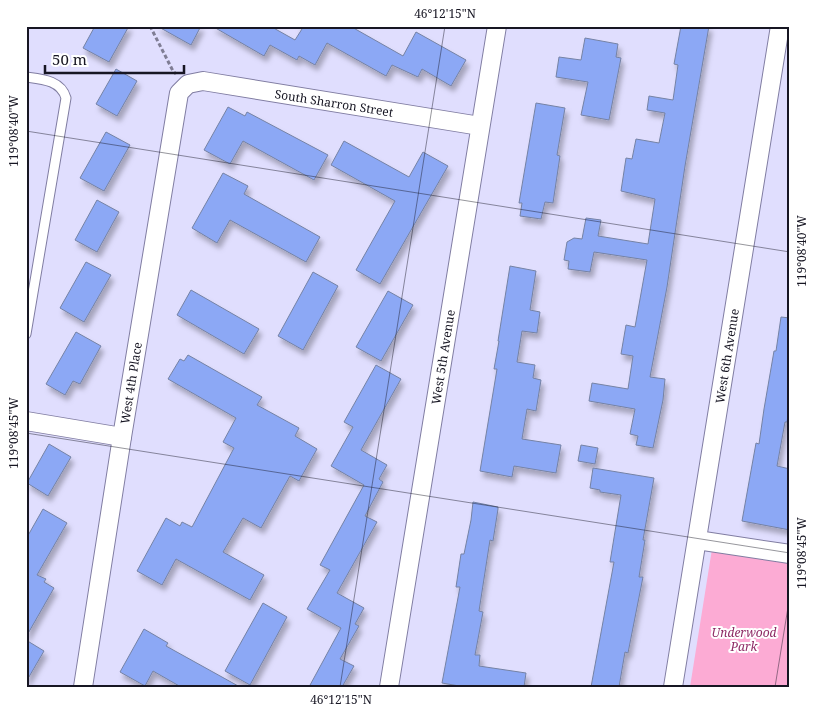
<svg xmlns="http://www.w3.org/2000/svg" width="816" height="713" font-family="'Noto Serif',serif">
  <defs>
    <filter id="shadow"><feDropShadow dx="3" dy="5.5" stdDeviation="2.5" flood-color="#0004"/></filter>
  </defs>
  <rect width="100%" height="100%" fill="#e0defe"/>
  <polygon fill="#fcabd4" points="712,549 790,560 790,687 690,687"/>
  <g fill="#8ca8f5" stroke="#7582a4" filter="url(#shadow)">
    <polygon points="95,26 129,26 109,62 83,48"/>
    <polygon points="157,26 201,26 191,45"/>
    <polygon points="212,26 270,26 295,40 302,29 297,26 350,26 403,56 416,32 466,60 451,86 422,69 418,77 392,65 386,76 327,43 315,65 299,56 297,60 270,45 264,56"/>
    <polygon points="681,26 709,26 685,166 667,287 650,377 665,379 663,400 653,448 636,445 638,436 630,434 635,409 589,401 592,383 628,389 633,356 621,354 626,325 635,327 647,260 594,252 590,272 568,269 569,261 564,260 567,242 574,238 582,239 586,218 601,220 598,236 648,244 655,199 621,191 626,158 632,159 636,139 659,143 665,113 647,110 649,96 673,100 678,65 674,64"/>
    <polygon points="585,38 618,44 616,57 621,58 609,120 581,115 588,82 556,77 559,57 581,60"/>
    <polygon points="116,69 137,81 117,116 96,104"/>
    <polygon points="536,103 565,108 557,155 560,156 553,203 545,202 541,219 520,216 522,203 519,203"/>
    <polygon points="228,107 245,116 247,112 328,155 314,180 243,141 230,164 204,150"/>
    <polygon points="106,132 130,145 104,191 80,178"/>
    <polygon points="344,141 409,177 423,152 448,166 380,284 356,270 395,201 331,165"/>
    <polygon points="223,173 248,186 244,194 320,237 306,262 230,220 217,243 192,228"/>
    <polygon points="97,200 119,212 97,252 75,240"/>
    <polygon points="86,262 111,275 84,322 60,308"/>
    <polygon points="510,266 536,271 530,310 540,312 537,333 522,331 517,362 535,365 533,378 541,380 536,411 527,409 522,439 561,445 556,473 514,466 512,477 480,471 497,369 494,369 499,341 498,341"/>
    <polygon points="313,272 338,286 303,350 278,336"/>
    <polygon points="191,290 259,329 244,354 177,315"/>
    <polygon points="388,291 413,305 381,361 356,347"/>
    <polygon points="781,317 790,318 790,404 787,422 785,422 777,466 790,469 790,530 742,521 756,443 759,444 764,409 774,351 776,351"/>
    <polygon points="76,332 101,346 80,384 73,381 65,395 46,384"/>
    <polygon points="188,355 262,397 257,405 299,428 295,436 317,449 299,481 290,476 261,528 243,518 223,552 264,575 250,600 176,559 162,585 137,571 166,518 180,526 182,522 192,527 234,448 223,442 236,418 168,379 180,359 184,361"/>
    <polygon points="376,365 401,379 361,450 387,465 379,479 383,482 365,516 377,522 337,593 364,608 355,624 359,626 340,659 354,666 342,687 309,687 341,628 307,609 330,570 320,565 364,485 331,466 353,427 344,422"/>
    <polygon points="49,444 71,457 48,496 27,483"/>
    <polygon points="581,445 598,448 595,464 578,461"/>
    <polygon points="593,468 654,478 643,540 645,540 639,577 643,577 628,653 625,652 619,687 591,687 614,562 610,562 621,495 600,492 600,490 590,488"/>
    <polygon points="473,502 498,507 498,509 493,541 490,540 479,611 483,612 475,655 480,655 479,666 526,673 524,687 465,687 442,683 460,587 456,587 461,554 464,554 471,520"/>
    <polygon points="43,509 67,523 37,575 46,579 44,582 54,588 26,637 26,539"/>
    <polygon points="263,603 287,617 250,685 225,671"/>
    <polygon points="144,629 168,643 166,646 240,687 181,687 153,671 145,686 120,672"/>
    <polygon points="26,640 44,651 26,682"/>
  </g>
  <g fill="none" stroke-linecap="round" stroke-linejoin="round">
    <g stroke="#807da2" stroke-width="11">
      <path id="service" d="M26 77C41 79 61 80 66 98L26 334"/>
    </g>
    <g stroke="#807da2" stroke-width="20">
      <g id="minor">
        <polyline points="26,421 122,437"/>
        <polyline points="697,540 790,554"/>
        <polyline points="83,687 122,437 179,93 188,84 203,81 480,126"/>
        <polyline points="389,687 497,26"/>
        <polyline points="673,687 780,26"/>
      </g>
    </g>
    <polyline stroke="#7f7d94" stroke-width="3" stroke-dasharray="4 2.5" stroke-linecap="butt" points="150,26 173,71 176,74"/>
    <use href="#service" stroke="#fff" stroke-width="9"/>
    <use href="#minor" stroke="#fff" stroke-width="18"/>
  </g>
  <path fill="none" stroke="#171623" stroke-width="1" stroke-opacity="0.45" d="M26 131 790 252M26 433 790 553M340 687 445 26M775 687 790 595"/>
  <g text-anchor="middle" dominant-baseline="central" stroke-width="4" stroke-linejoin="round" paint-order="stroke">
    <g font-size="12" fill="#171623" stroke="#fff">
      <text transform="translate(334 103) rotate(9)">South Sharron Street</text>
      <text transform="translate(727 356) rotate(-81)">West 6th Avenue</text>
      <text transform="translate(443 357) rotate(-81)">West 5th Avenue</text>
      <text transform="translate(131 383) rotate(-81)">West 4th Place</text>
    </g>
    <g font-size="12" font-style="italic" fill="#8e2b65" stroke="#fff">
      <text x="744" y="632">Underwood<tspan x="744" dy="14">Park</tspan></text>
    </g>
  </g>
  <rect width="816" height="713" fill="none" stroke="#ffffff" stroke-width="55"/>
  <path d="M45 65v8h139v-8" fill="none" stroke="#171623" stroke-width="2.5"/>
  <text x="52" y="65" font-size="15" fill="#171623" stroke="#ffffff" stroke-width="4" paint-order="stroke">50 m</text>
  <rect x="28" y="28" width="760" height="658" fill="none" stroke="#171623" stroke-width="2"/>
  <g font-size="12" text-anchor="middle" fill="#171623">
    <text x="445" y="18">46°12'15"N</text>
    <text transform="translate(14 131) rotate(-90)" y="4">119°08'40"W</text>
    <text transform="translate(802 251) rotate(-90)" y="4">119°08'40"W</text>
    <text transform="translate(14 433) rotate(-90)" y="4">119°08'45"W</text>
    <text transform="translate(802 553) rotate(-90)" y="4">119°08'45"W</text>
    <text x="341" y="704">46°12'15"N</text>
  </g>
</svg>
